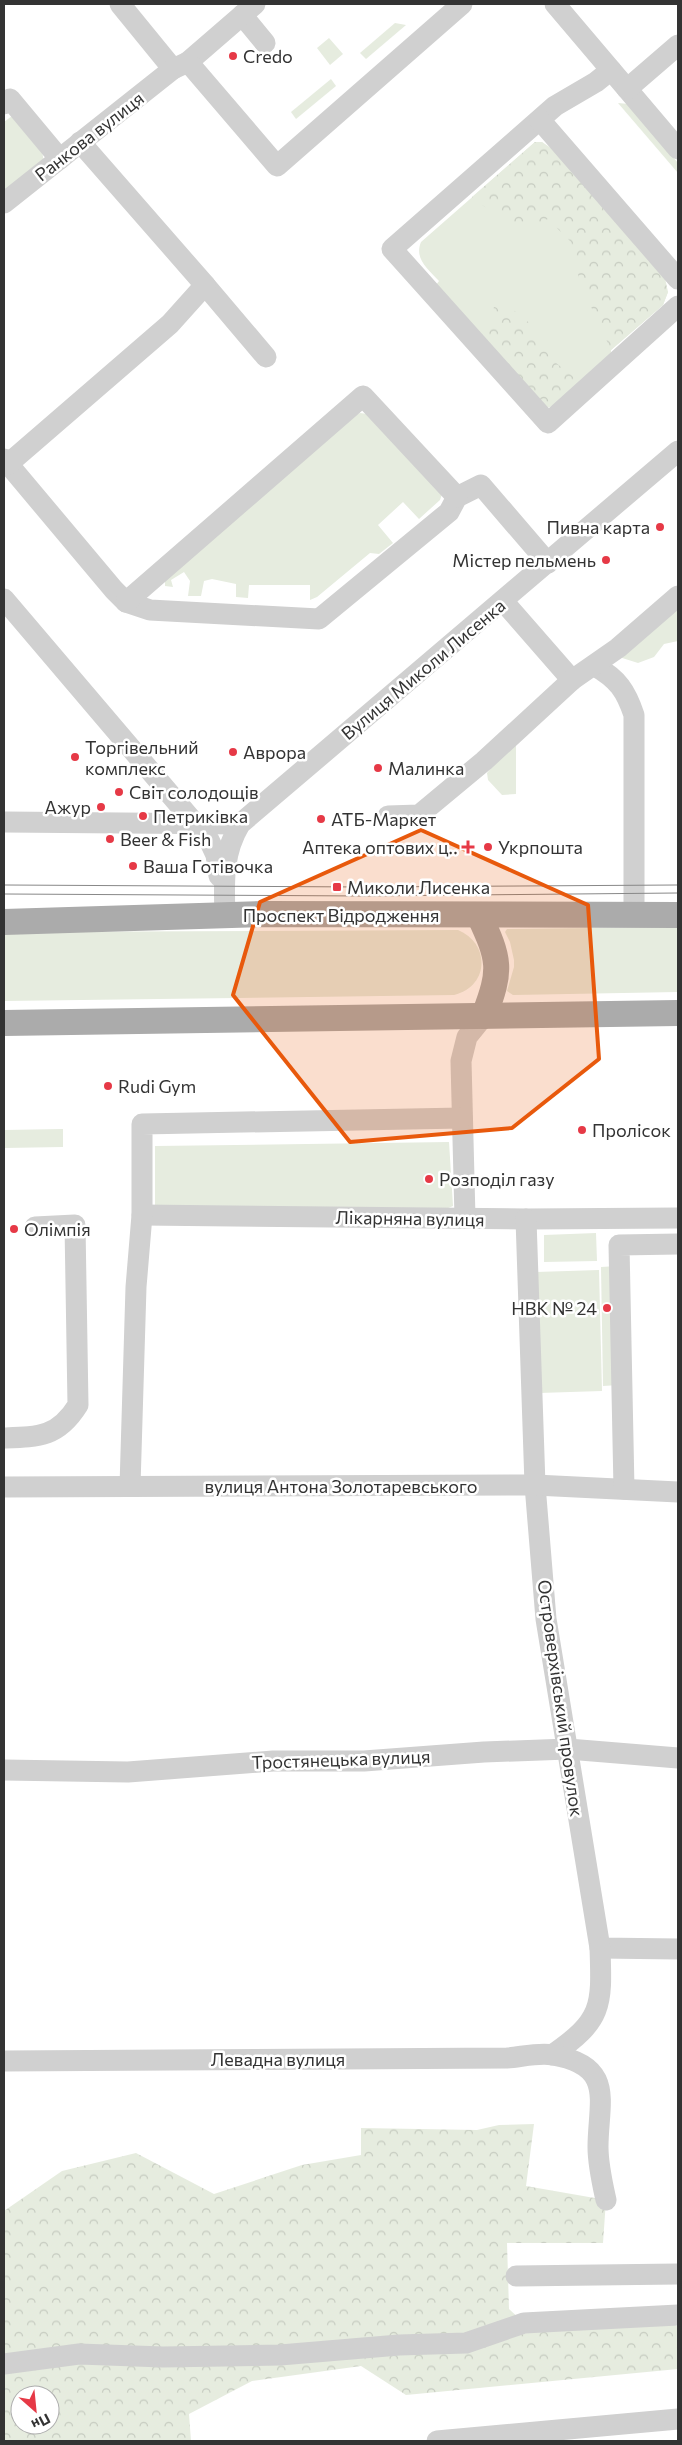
<svg xmlns="http://www.w3.org/2000/svg" width="682" height="2445" font-family="Commissioner,sans-serif">
  <defs>
    <pattern id="forest-crowns" width="20" height="18" patternUnits="userSpaceOnUse" patternTransform="scale(1.25)"><rect width="20" height="18" fill="#e6ecdf"/><path d="M2 6a3 3 0 1 1 6 0M12 15a3 3 0 1 1 6 0" fill="none" stroke="#c6cbc0"/></pattern>
  </defs>
  <rect width="100%" height="100%" fill="#fff"/>
  <g fill="#e6ecdf">
    <polygon points="395,23 406,25 366,59 360,53"/>
    <polygon points="329,38 343,54 330,65 317,48"/>
    <polygon points="331,79 336,86 296,119 291,112"/>
    <polygon points="618,103 629,104 678,163 678,173"/>
    <polygon points="12,116 41,144 44,163 4,192 4,122"/>
    <path d="M535 142H542L668 292 663 305 611 350V355L547 408 436 285 439 281C428 269 414 259 421 242Z"/>
    <polygon points="360,413 368,414 442,494 440,500 419,519 403,502 378,525 393,543 379,554 370,553 317,597 310,600 310,585 249,585 248,598 236,597 236,584 212,579 204,581 201,596 188,596 190,581 184,572 171,580 173,587 165,586 165,576 351,417"/>
    <polygon points="678,609 678,641 664,644 654,657 638,663 619,657"/>
    <polygon points="516,739 516,794 502,795 488,780 487,773"/>
    <polygon points="678,927 678,992 513,995 507,991 514,967 514,960 510,942 505,932 507,929"/>
    <path d="M458 930C490 943 490 986 454 995L4 1001V932Z"/>
    <polygon points="63,1129 63,1147 4,1148 4,1130"/>
    <polygon points="449,1142 453,1206 439,1212 155,1209 155,1146"/>
    <polygon points="596,1233 597,1261 544,1262 544,1235"/>
    <polygon points="617,1266 619,1385 603,1386 601,1267"/>
    <polygon points="599,1270 602,1391 539,1393 536,1272"/>
  </g>
  <g fill="url(#forest-crowns)" fill-rule="evenodd">
    <polygon points="535,142 542,142 554,150 665,278 668,292 663,305 611,350 580,283 571,242 548,219 517,232 472,197"/>
    <polygon points="494,307 515,311 534,327 551,359 580,382 553,406 547,408 486,343 486,331"/>
    <path d="M534 2124 526 2186 606 2200 603 2243H507L509 2309 524 2323 662 2315 678 2327V2369L406 2395 361 2366 252 2381 189 2414 191 2441H4V2211L62 2171 136 2153 214 2194 302 2165 361 2155V2128L477 2130 499 2125ZM20 2395H50V2425H20Z"/>
  </g>
  <g fill="none" stroke-linecap="round" stroke-linejoin="round">
    <g stroke="#d0d0d0" stroke-width="21">
      <polyline points="120,4 173,69"/>
      <polyline points="555,4 678,149"/>
      <polyline points="242,15 265,43"/>
      <polyline points="188,62 255,4"/>
      <polyline points="611,70 596,82 555,106 392,249 548,423 678,306"/>
      <polyline points="627,89 678,45"/>
      <polyline points="4,104 10,99 60,159"/>
      <polyline points="540,120 678,279"/>
      <polyline points="4,203 173,69 188,62 277,166 462,4"/>
      <polyline points="205,285 266,357"/>
      <polyline points="4,459 114,590 126,602 150,610 319,619 449,512 457,497 481,485 548,563"/>
      <polyline points="8,464 170,324 205,285 80,142"/>
      <polyline points="4,599 209,840 216,855 219,876"/>
      <polyline points="503,601 572,680"/>
      <polyline points="126,602 363,396 457,497"/>
      <path d="M595 666C618 679 626 691 634 715V914"/>
      <polyline points="388,816 419,815 484,761 572,680 618,648 678,596"/>
      <polyline points="4,822 240,824"/>
      <path d="M225 916C224 883 222 854 240 824L678 451"/>
      <polyline points="142,1215 526,1219 678,1218"/>
      <polyline points="465,1218 461,1061 467,1037 484,1016"/>
      <polyline points="526,1219 535,1485 546,1619 600,1948 678,1949"/>
      <path d="M4 1438C39 1437 58 1437 78 1405L75 1225 35 1227"/>
      <polyline points="130,1486 136,1287 142,1215 142,1124 462,1118"/>
      <polyline points="4,1487 535,1485 678,1492"/>
      <polyline points="624,1489 619,1245 678,1244"/>
      <polyline points="4,1770 128,1772 273,1761 364,1761 484,1752 568,1749 678,1758"/>
      <path d="M552 2055C603 2020 602 2006 600 1948"/>
      <path d="M4 2061 507 2058C521 2057 540 2052 553 2055 616 2066 598 2102 598 2147 598 2165 602 2182 606 2200"/>
      <polyline points="516,2276 678,2274"/>
      <polyline points="4,2364 79,2354 163,2357 280,2355 399,2345 466,2343 524,2323 678,2315"/>
      <polyline points="437,2441 678,2419"/>
    </g>
    <g stroke="#ababab" stroke-width="26">
      <path d="M479 915C500 960 502 969 484 1016"/>
      <polyline points="4,922 265,914 678,915"/>
      <polyline points="4,1023 678,1013"/>
    </g>
    <g stroke="#888" stroke-width="1">
      <polyline points="4,885 363,887 678,885"/>
      <polyline points="4,894 363,896 678,893"/>
    </g>
  </g>
  <path fill="#e8590c" fill-opacity="0.2" stroke="#e8590c" stroke-width="4" stroke-linejoin="round" d="M421 830 588 905 599 1059 512 1128 350 1142 233 995 260 902Z"/>
  <g fill="#e63946" stroke="#fff" stroke-width="2">
    <circle cx="233" cy="56" r="5"/>
    <circle cx="660" cy="527" r="5"/>
    <circle cx="606" cy="560" r="5"/>
    <circle cx="233" cy="752" r="5"/>
    <circle cx="75" cy="757" r="5"/>
    <circle cx="378" cy="768" r="5"/>
    <circle cx="119" cy="792" r="5"/>
    <circle cx="101" cy="807" r="5"/>
    <circle cx="143" cy="816" r="5"/>
    <circle cx="321" cy="819" r="5"/>
    <circle cx="110" cy="839" r="5"/>
    <path d="M465.5 839.5h5v5h5v5h-5v5h-5v-5h-5v-5h5z"/>
    <circle cx="488" cy="847" r="5"/>
    <circle cx="133" cy="866" r="5"/>
    <rect x="332" y="882" width="10" height="10" rx="2.5"/>
    <circle cx="108" cy="1086" r="5"/>
    <circle cx="582" cy="1130" r="5"/>
    <circle cx="429" cy="1179" r="5"/>
    <circle cx="14" cy="1229" r="5"/>
    <circle cx="607" cy="1308" r="5"/>
  </g>
  <g text-anchor="middle" dominant-baseline="central" stroke-width="5" stroke-linejoin="round" paint-order="stroke">
    <g font-size="18" fill="#333" stroke="#fff" text-anchor="start">
      <text x="243" y="56">Credo</text>
      <text x="650" y="527" text-anchor="end">Пивна карта</text>
      <text x="596" y="560" text-anchor="end">Містер пельмень</text>
      <text x="85" y="747">Торгівельний<tspan x="85" dy="21">комплекс</tspan></text>
      <text x="243" y="752">Аврора</text>
      <text x="388" y="768">Малинка</text>
      <text x="129" y="792">Світ солодощів</text>
      <text x="91" y="807" text-anchor="end">Ажур</text>
      <text x="153" y="816">Петриківка</text>
      <text x="331" y="819">АТБ-Маркет</text>
      <text x="120" y="839">Beer &amp; Fish</text>
      <text x="458" y="847" text-anchor="end">Аптека оптових ц‥</text>
      <text x="498" y="847">Укрпошта</text>
      <text x="143" y="866">Ваша Готівочка</text>
      <text x="347" y="887">Миколи Лисенка</text>
      <text x="118" y="1086">Rudi Gym</text>
      <text x="592" y="1130">Пролісок</text>
      <text x="439" y="1179">Розподіл газу</text>
      <text x="24" y="1229">Олімпія</text>
      <text x="597" y="1308" text-anchor="end">НВК № 24</text>
    </g>
    <g font-size="18" fill="#333" stroke="#fff">
      <text transform="translate(89 136) rotate(-38)">Ранкова вулиця</text>
      <text transform="translate(423 669) rotate(-40)">Вулиця Миколи Лисенка</text>
      <text x="341" y="915">Проспект Відродження</text>
      <text transform="translate(410 1218) rotate(1)">Лікарняна вулиця</text>
      <text x="341" y="1486">вулиця Антона Золотаревського</text>
      <text transform="translate(561 1698) rotate(82)">Островерхівський провулок</text>
      <text transform="translate(341 1759) rotate(-2)">Тростянецька вулиця</text>
      <text x="278" y="2059">Левадна вулиця</text>
    </g>
  </g>
  <rect width="682" height="2445" fill="none" stroke="#333333" stroke-width="10"/>
  <g transform="translate(35 2410) rotate(153)"><circle r="24" fill="#ffffff" stroke="#adadad"/>
  <path d="M0-4L9 19L0 12L-9 19Z" fill="#e63946"/>
  <text y="-8" font-size="14" font-weight="bold" text-anchor="middle" fill="#333333">Пн</text>
  </g>
</svg>
